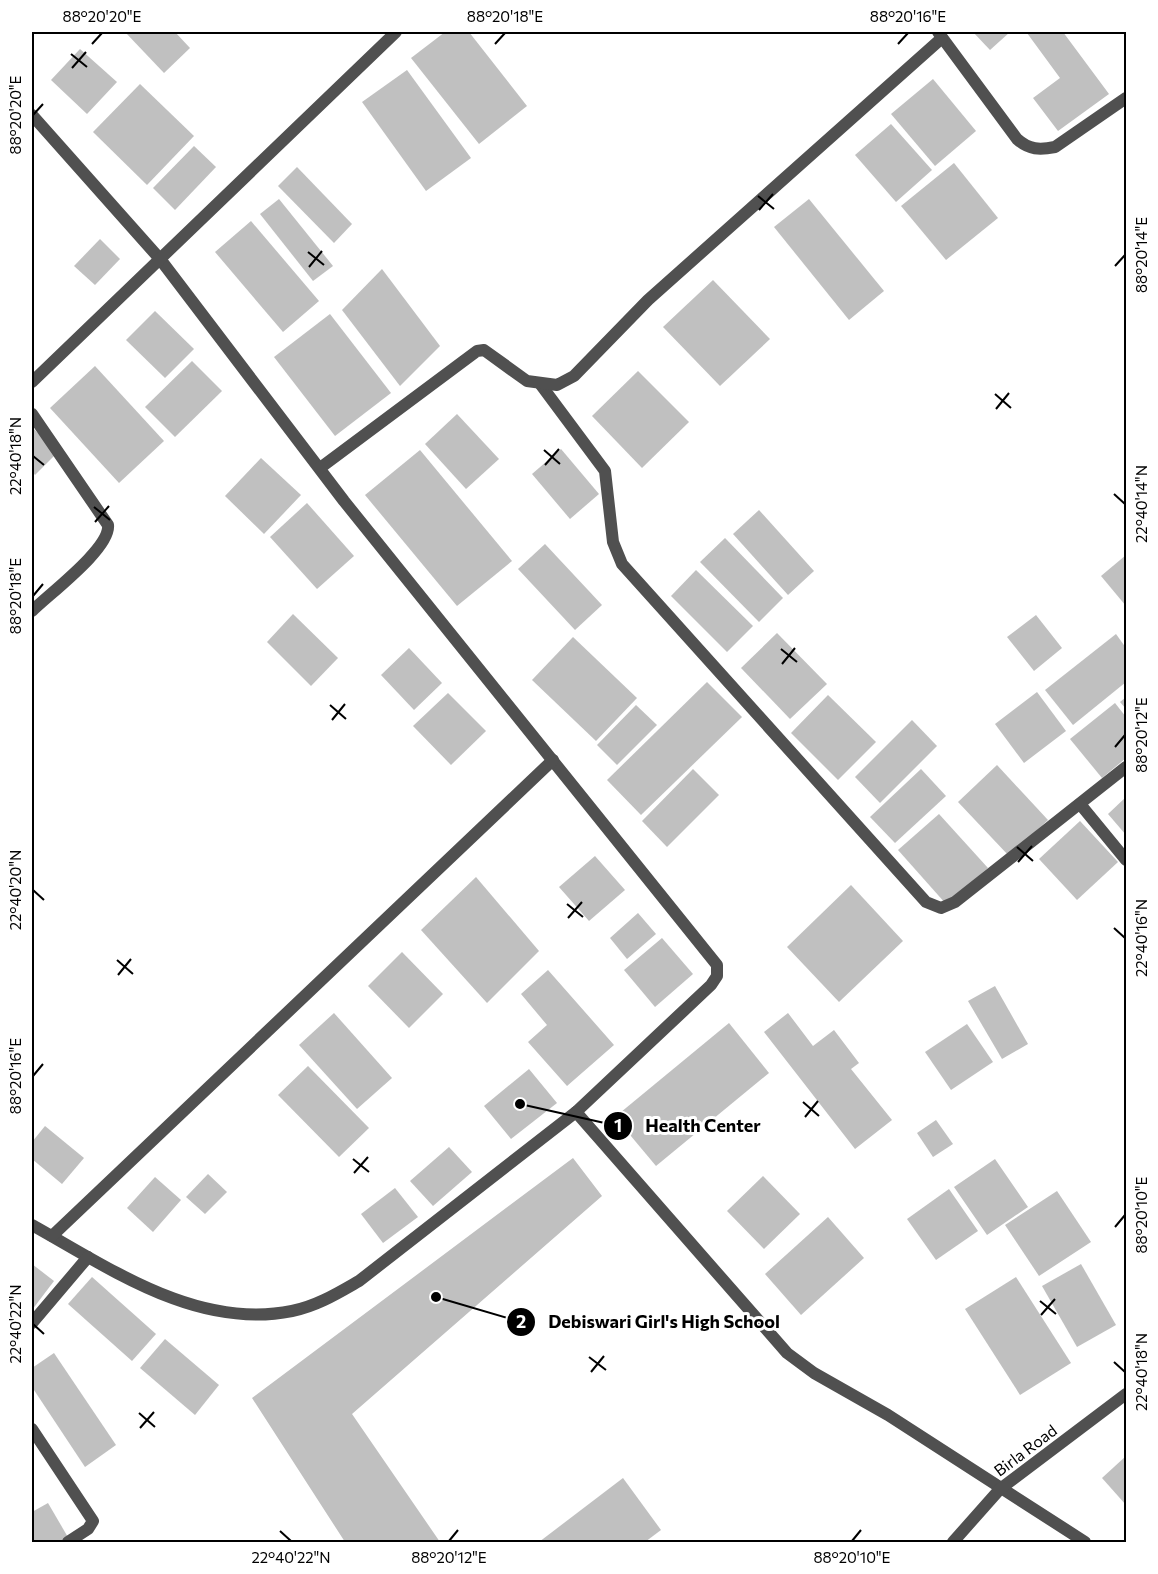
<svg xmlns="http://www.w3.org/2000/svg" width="1158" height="1574" font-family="Commissioner,sans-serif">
  <rect width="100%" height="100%" fill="#fff"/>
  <g fill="#c0c0c0">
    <polygon points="125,32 175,32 190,48 164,73"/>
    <polygon points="445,32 469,32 527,106 479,144 411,58"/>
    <polygon points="973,32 1010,32 990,50"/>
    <polygon points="1029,32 1063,32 1109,94 1058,131 1033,98 1060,78 1027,33"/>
    <polygon points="80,49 117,82 87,114 51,80"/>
    <polygon points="407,70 471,158 426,191 362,102"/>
    <polygon points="933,79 976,131 935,166 891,114"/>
    <polygon points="140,84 194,136 147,185 93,132"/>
    <polygon points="891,124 932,170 896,202 855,155"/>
    <polygon points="194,146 216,167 175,210 153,188"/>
    <polygon points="954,163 998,218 946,260 901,206"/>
    <polygon points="297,167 352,224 334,243 278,186"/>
    <polygon points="279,199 333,266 313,281 260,214"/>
    <polygon points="809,199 884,291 849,320 774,227"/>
    <polygon points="251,221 319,301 283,332 215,252"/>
    <polygon points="100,239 120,259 95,285 74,266"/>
    <polygon points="382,269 440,346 400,386 342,310"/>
    <polygon points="713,280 770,339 720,386 663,327"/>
    <polygon points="155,311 194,349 165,378 126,340"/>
    <polygon points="330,314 391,393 335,436 274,357"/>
    <polygon points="192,361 222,391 175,437 145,407"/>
    <polygon points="95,366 164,441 119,483 50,408"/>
    <polygon points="638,371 689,422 642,468 592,416"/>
    <polygon points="457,414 499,459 466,489 425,444"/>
    <polygon points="32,427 57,453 35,475 32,471"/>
    <polygon points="561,449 599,494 570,519 532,474"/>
    <polygon points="420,450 512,561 457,606 365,495"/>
    <polygon points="261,458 301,495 264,534 225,496"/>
    <polygon points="307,503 354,556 317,589 270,537"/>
    <polygon points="759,510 814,571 788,595 733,534"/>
    <polygon points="725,538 783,598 759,622 700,562"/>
    <polygon points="545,544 602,605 575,630 518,569"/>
    <polygon points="1126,555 1126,606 1101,576"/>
    <polygon points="696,570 753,626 727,652 671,596"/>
    <polygon points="293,614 338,658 311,686 267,642"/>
    <polygon points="1036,615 1062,648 1034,671 1007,637"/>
    <polygon points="777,633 827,684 790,719 741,668"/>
    <polygon points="1116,634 1126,648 1126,682 1073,725 1045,690"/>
    <polygon points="573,637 637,698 596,741 532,680"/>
    <polygon points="409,648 442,683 414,710 381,675"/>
    <polygon points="707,682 742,717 641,815 607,780"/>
    <polygon points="1037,692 1066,731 1024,763 995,724"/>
    <polygon points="448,693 486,731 451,765 413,726"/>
    <polygon points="828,695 876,742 838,780 791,733"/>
    <polygon points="1126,697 1126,709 1120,702"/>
    <polygon points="1115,703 1126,717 1126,758 1102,778 1070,739"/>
    <polygon points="636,705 657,725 617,765 597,745"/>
    <polygon points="912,720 937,746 880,803 855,777"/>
    <polygon points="997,765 1048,820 1009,856 958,802"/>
    <polygon points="693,769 719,795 667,847 642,821"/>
    <polygon points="921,769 946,796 895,843 870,817"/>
    <polygon points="1126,797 1126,835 1108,814"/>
    <polygon points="939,814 988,868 946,904 898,850"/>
    <polygon points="1080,821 1118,862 1077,900 1039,859"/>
    <polygon points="595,856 625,890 589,921 559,887"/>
    <polygon points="476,877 539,951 487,1003 421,930"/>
    <polygon points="851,885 903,941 839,1002 787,947"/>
    <polygon points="638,913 656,934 627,959 610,938"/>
    <polygon points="662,938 693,974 655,1007 624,970"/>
    <polygon points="402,952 443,994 409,1028 368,986"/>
    <polygon points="548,970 614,1045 567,1086 528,1042 547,1025 521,994"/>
    <polygon points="995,986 1028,1044 1002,1059 968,1001"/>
    <polygon points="334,1013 392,1078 357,1109 299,1045"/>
    <polygon points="788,1013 813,1046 834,1030 859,1063 851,1069 892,1120 855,1149 764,1032"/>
    <polygon points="729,1023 769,1073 656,1166 615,1117"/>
    <polygon points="967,1024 993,1062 951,1090 925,1052"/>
    <polygon points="308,1066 369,1128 339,1157 278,1095"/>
    <polygon points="529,1069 557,1103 511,1139 484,1106"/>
    <polygon points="936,1120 953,1144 933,1157 917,1133"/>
    <polygon points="45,1126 84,1158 62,1184 32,1159 32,1142"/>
    <polygon points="449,1147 472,1172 433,1206 410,1181"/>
    <polygon points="573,1158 602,1196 352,1414 440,1542 345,1542 252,1398"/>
    <polygon points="995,1159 1028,1207 987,1235 954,1187"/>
    <polygon points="208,1174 227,1192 205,1214 186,1197"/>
    <polygon points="763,1176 800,1214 764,1249 727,1211"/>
    <polygon points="155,1177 181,1200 153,1232 127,1208"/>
    <polygon points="395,1188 418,1217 383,1243 361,1214"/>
    <polygon points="949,1189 978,1231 936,1260 907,1219"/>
    <polygon points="1057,1191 1091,1242 1039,1276 1005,1225"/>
    <polygon points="828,1217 864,1258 801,1315 765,1274"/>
    <polygon points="32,1264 54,1281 32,1310"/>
    <polygon points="1081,1264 1116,1325 1077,1347 1042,1286"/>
    <polygon points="92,1277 156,1334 132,1361 68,1304"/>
    <polygon points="1016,1277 1071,1363 1020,1395 965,1309"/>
    <polygon points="165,1339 219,1385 195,1415 140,1368"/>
    <polygon points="54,1353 116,1445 85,1467 32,1387 32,1368"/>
    <polygon points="1126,1456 1126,1505 1102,1478"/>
    <polygon points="623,1478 661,1530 645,1542 539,1542"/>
    <polygon points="48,1503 69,1539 63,1542 32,1542 32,1512"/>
  </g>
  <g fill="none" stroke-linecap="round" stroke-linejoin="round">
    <g stroke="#505050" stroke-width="12">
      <path d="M938 32 1017 139C1029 150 1040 150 1055 147L1126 98"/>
      <path d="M32 115 160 259 344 501 717 965V976L711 985 576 1112 359 1281C338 1293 317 1306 292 1311 197 1330 111 1269 32 1225"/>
      <polyline points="32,382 396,32"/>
      <polyline points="541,385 605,471 613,542 622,564 926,902 941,908 955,902 1126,767"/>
      <path d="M32 414 108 525C111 548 49 594 32 611"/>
      <polyline points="320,468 477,351 484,350 527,381 557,385 574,376 648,300 942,38"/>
      <polyline points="1080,804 1126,860"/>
      <polyline points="576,1112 787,1353 814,1373 888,1415 1085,1542"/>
      <polyline points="52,1236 553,760"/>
      <polyline points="32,1323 88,1257"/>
      <polyline points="32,1429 93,1521 88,1529 68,1542"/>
    </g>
    <polyline stroke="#505050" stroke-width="12" points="953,1542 1000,1489 1126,1394"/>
  </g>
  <path fill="none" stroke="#000" stroke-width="2" d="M92 44 102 33M495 44 505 33M898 44 908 33M71 54 87 67M72 68 86 52M33 115 43 104M758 196 774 209M759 210 773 194M308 252 324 265M1115 266 1125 255M309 267 322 251M995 394 1011 408M996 409 1009 393M544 450 560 464M33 456 44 465M545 465 559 449M1114 494 1125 504M94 507 110 520M95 522 109 506M33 596 43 584M781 649 797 662M782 664 795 648M330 705 346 719M332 720 345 704M1115 747 1125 735M1017 847 1033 861M1018 862 1032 846M33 890 44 900M567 904 583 917M568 918 582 902M1114 928 1125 938M117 960 133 974M118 975 131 959M33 1076 43 1064M803 1102 819 1116M805 1117 818 1101M353 1159 369 1172M354 1173 368 1157M1115 1227 1125 1215M1040 1301 1056 1314M1041 1315 1055 1299M33 1324 44 1334M589 1357 606 1370M1114 1362 1125 1372M591 1372 604 1356M139 1413 155 1427M140 1428 154 1412M280 1531 291 1541M449 1541 458 1530M852 1541 861 1530"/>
  <g text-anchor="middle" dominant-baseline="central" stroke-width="6" stroke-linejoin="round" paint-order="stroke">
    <g font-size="16" fill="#000" stroke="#fff">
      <text transform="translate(1025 1450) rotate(-37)">Birla Road</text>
    </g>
  </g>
  <path fill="none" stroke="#000" stroke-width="2" d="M520 1104L618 1126M436 1297L521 1322"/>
  <g fill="#000" stroke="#fff" stroke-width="2">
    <circle cx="520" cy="1104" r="6"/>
    <circle cx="436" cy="1297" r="6"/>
    <circle cx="618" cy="1126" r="15"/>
    <circle cx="521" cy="1322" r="15"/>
  </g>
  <g font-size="18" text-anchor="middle" font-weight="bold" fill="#fff">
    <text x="618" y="1132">1</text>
    <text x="521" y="1328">2</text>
  </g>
  <g font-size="18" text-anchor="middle" font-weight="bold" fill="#000" stroke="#fff" stroke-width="6" stroke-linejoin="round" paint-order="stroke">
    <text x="703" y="1132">Health Center</text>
    <text x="664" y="1328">Debiswari Girl's High School</text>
  </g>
  <rect width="1158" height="1574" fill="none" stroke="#ffffff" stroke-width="66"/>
  <rect x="33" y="33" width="1092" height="1508" fill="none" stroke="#000" stroke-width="2"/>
  <g font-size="15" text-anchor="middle" fill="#000">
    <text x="102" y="22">88°20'20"E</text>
    <text x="505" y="22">88°20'18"E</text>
    <text x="908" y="22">88°20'16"E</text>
    <text transform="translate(16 115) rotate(-90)" y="5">88°20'20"E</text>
    <text transform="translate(1142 255) rotate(-90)" y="5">88°20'14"E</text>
    <text transform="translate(16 456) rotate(-90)" y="5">22°40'18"N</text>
    <text transform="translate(1142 504) rotate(-90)" y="5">22°40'14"N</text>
    <text transform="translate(16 596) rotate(-90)" y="5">88°20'18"E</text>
    <text transform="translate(1142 735) rotate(-90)" y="5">88°20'12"E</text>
    <text transform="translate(16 890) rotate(-90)" y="5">22°40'20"N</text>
    <text transform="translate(1142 938) rotate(-90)" y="5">22°40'16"N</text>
    <text transform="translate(16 1076) rotate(-90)" y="5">88°20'16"E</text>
    <text transform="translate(1142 1215) rotate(-90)" y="5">88°20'10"E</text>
    <text transform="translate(16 1324) rotate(-90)" y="5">22°40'22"N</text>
    <text transform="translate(1142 1372) rotate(-90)" y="5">22°40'18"N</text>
    <text x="291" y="1563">22°40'22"N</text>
    <text x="449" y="1563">88°20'12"E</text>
    <text x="852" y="1563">88°20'10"E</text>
  </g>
</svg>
